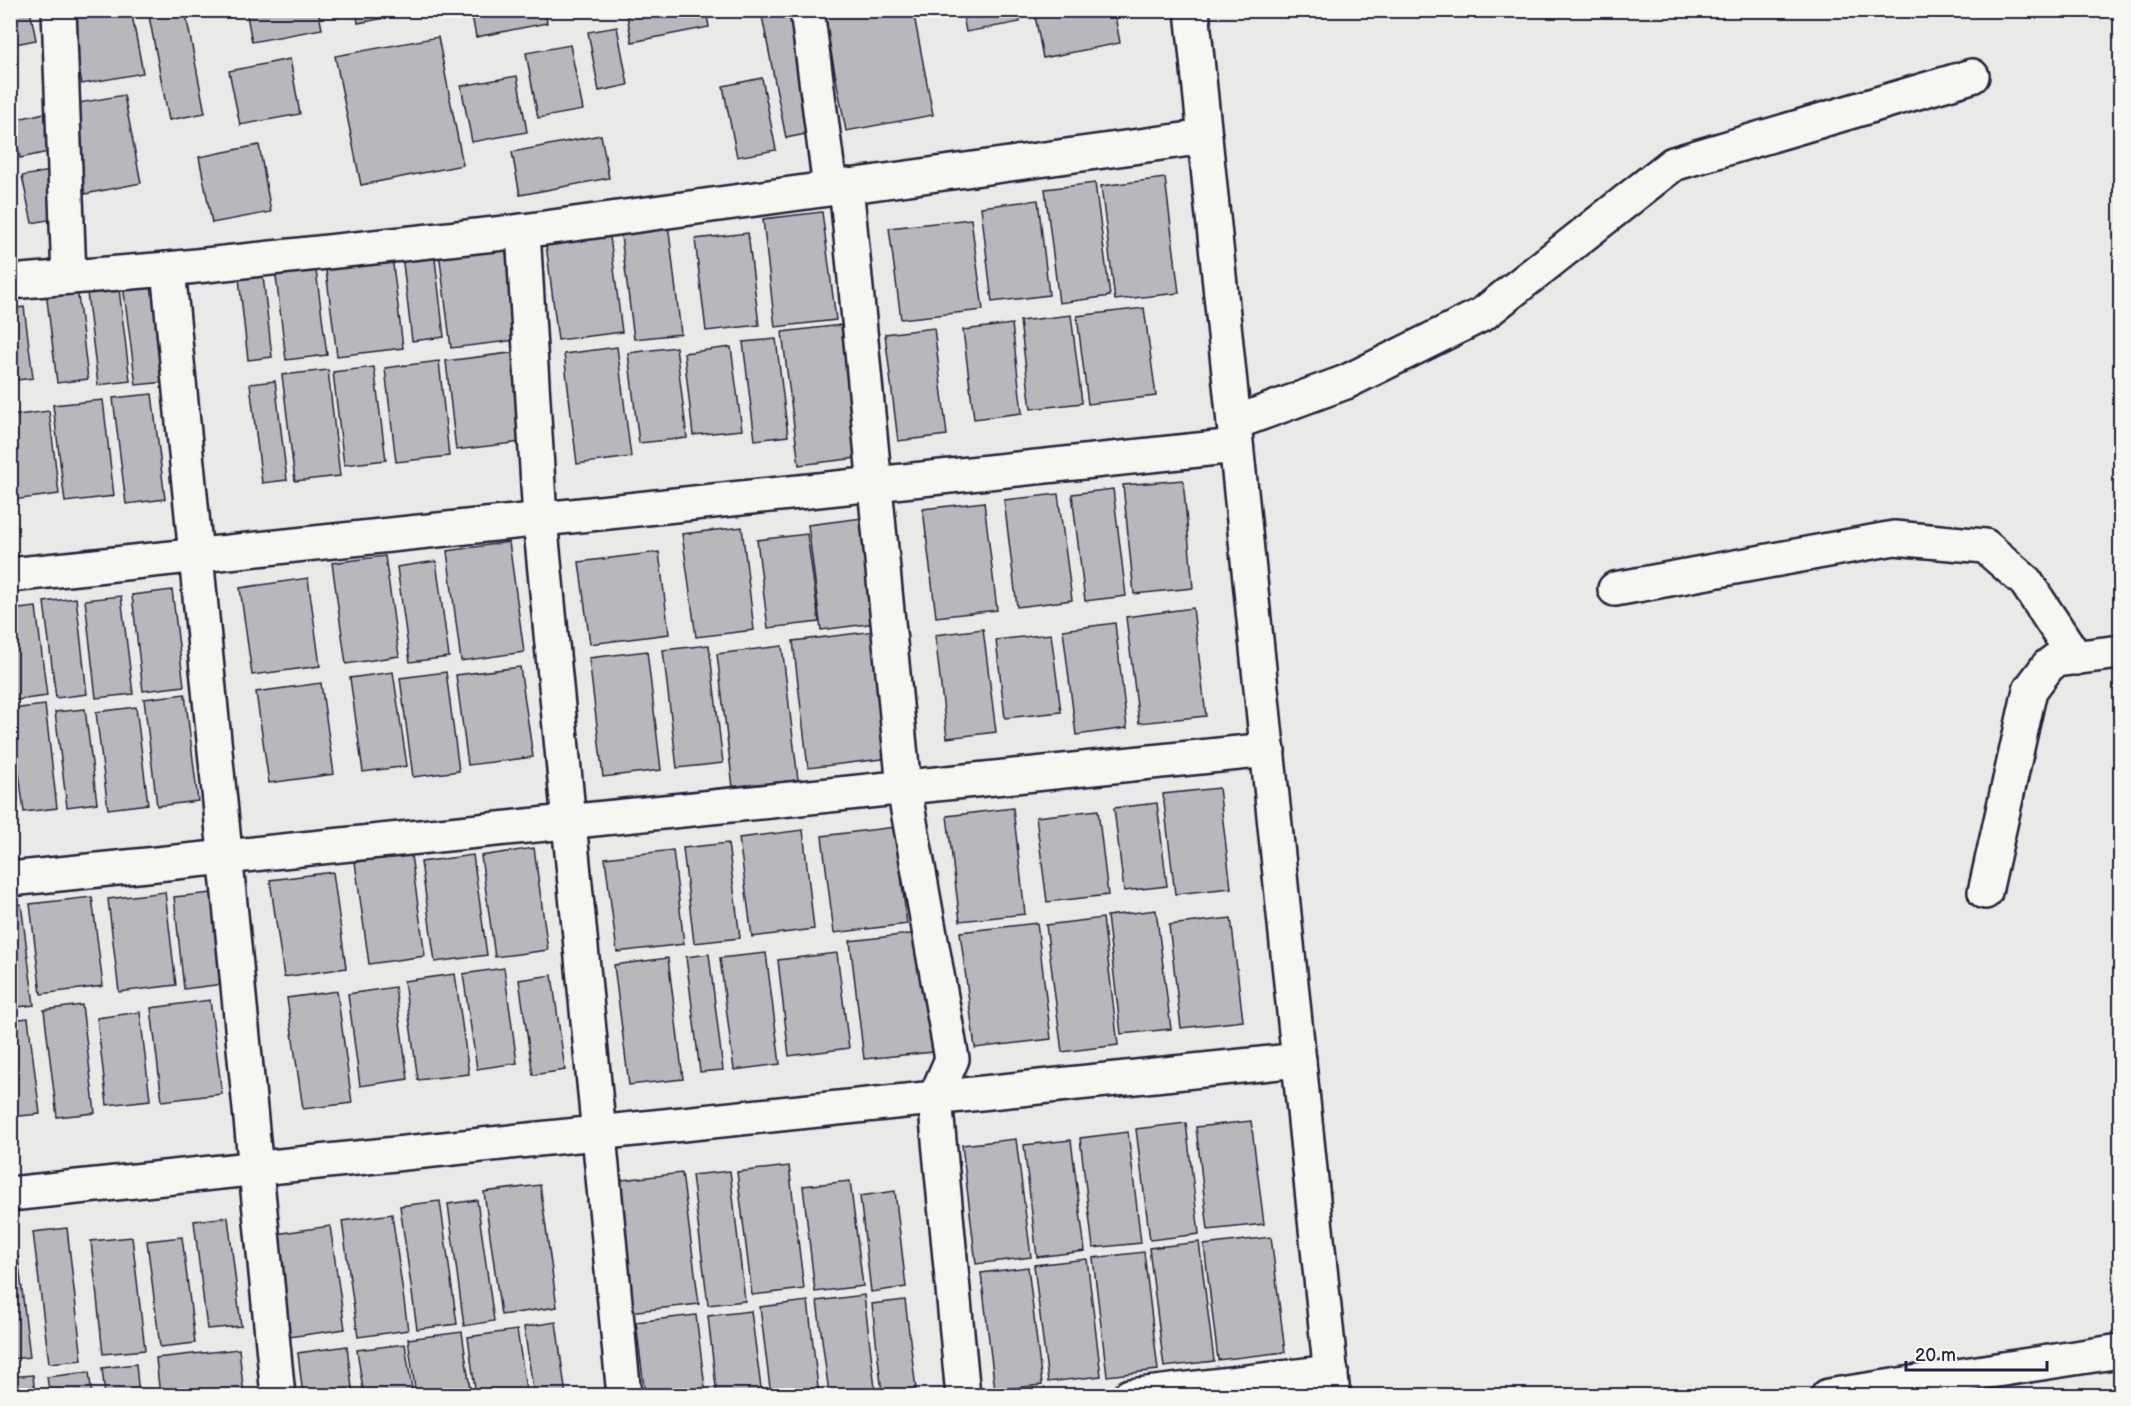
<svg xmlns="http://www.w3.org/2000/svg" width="2131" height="1406" font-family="'Balsamiq Sans',sans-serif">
  <rect width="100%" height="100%" fill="#e9e9e7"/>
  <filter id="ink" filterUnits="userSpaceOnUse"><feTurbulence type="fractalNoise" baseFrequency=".0167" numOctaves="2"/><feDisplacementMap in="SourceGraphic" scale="12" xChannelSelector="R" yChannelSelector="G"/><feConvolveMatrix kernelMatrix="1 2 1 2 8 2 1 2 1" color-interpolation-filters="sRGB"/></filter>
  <g filter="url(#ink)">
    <g fill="#b8b8bc" stroke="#22223b" stroke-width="1.5">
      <polygon points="10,10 30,10 36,40 10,45"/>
      <polygon points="67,10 131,10 143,73 82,84"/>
      <polygon points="185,10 205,113 169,120 148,11"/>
      <polygon points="246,10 318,10 322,29 252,42"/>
      <polygon points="356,10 411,10 411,13 358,23"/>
      <polygon points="471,10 545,10 547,23 476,37"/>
      <polygon points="626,10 706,10 709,27 632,42"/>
      <polygon points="790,10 807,10 830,129 786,138 762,16"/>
      <polygon points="823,10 913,10 933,115 846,131"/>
      <polygon points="962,10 1018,10 1020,22 966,32"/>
      <polygon points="1034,10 1114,10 1120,43 1043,58"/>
      <polygon points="617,27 628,85 599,91 588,32"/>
      <polygon points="438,37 463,165 361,185 335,56"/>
      <polygon points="570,45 583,110 538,118 526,53"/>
      <polygon points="290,59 300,114 240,125 229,71"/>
      <polygon points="517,76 527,132 472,142 461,86"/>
      <polygon points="762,78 776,150 737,157 723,86"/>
      <polygon points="10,80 16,110 10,111"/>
      <polygon points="124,95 141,183 85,194 67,105"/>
      <polygon points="45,113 53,151 20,158 13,120"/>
      <polygon points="601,135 609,178 520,195 512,152"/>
      <polygon points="259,145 271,212 212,223 199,157"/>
      <polygon points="66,168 75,215 32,223 22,176"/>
      <polygon points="1165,178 1179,293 1115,300 1101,186"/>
      <polygon points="1095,183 1110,296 1059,303 1045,189"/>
      <polygon points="1038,200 1049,295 992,302 981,207"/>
      <polygon points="822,212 836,320 775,327 763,219"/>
      <polygon points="971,219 983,310 901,319 889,228"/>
      <polygon points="668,223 681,334 634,339 620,228"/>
      <polygon points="503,228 517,340 451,348 437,236"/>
      <polygon points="432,233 444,337 412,341 400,237"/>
      <polygon points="748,233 759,325 706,331 695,239"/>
      <polygon points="610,237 622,332 558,340 546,244"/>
      <polygon points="392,256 403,348 337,356 325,263"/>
      <polygon points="261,258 272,357 248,360 237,260"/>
      <polygon points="315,263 327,355 286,360 275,268"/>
      <polygon points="75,270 88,379 57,383 44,274"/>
      <polygon points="117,272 130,381 98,385 85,276"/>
      <polygon points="163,280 175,381 136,385 123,285"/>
      <polygon points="24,307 33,378 10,381 10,309"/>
      <polygon points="1144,308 1156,396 1088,404 1077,316"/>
      <polygon points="1071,315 1082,403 1031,409 1020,321"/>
      <polygon points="1012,324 1022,413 974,419 963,330"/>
      <polygon points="841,325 857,458 799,465 782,332"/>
      <polygon points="934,328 947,435 898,441 885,334"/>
      <polygon points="776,339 788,436 755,440 743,342"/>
      <polygon points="617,347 631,457 577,464 564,354"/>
      <polygon points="676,347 687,438 639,443 628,353"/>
      <polygon points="731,347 742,430 693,435 684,353"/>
      <polygon points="518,352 529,441 456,450 446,361"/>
      <polygon points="439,361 449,456 396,462 385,368"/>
      <polygon points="374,367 386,460 344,465 333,372"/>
      <polygon points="328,370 340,476 295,481 282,375"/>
      <polygon points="275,381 287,480 262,483 250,384"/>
      <polygon points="152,394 165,499 126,504 113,398"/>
      <polygon points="103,400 114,496 65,502 53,405"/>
      <polygon points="49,411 59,494 13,500 10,416"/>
      <polygon points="1183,480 1193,588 1134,594 1123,485"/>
      <polygon points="1113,489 1126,596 1085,601 1072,494"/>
      <polygon points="1058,494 1072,600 1017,607 1004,500"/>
      <polygon points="984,502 997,610 936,617 923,509"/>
      <polygon points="870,517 883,622 821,630 808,525"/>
      <polygon points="742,527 754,630 696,637 682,534"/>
      <polygon points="807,534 819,622 768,628 757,540"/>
      <polygon points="509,542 524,652 461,661 447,551"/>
      <polygon points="659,552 669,634 590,644 579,562"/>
      <polygon points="385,556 399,656 346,664 332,563"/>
      <polygon points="436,561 449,657 410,662 397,567"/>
      <polygon points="308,578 320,666 252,675 240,588"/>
      <polygon points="172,590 184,686 143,691 132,595"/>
      <polygon points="121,596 133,694 96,698 85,600"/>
      <polygon points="76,598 87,694 56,698 44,602"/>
      <polygon points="36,607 47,696 10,701 10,610"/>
      <polygon points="1193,608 1206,716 1139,723 1126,617"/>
      <polygon points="1115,623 1127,728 1076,735 1063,630"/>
      <polygon points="983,629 996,732 947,738 935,635"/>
      <polygon points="875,631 890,758 808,768 793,641"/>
      <polygon points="1051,634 1061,712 1005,718 996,640"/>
      <polygon points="709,645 723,763 677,768 663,650"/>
      <polygon points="782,646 798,780 733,787 717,654"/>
      <polygon points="647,651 661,770 603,777 589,658"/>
      <polygon points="520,667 533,757 468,765 456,675"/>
      <polygon points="393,672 407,766 363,772 350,678"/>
      <polygon points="446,672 459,771 413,777 400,678"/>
      <polygon points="321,683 334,774 269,783 256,692"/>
      <polygon points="185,694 198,801 157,806 144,699"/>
      <polygon points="45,705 57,808 24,812 11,709"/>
      <polygon points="136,707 148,804 108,809 96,712"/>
      <polygon points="85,709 97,803 67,807 55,712"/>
      <polygon points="1219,788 1231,888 1175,894 1163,794"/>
      <polygon points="1157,803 1167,886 1124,891 1114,808"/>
      <polygon points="1013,808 1025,914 960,921 947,816"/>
      <polygon points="1098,810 1108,895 1047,902 1036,817"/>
      <polygon points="895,827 907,924 834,933 822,836"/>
      <polygon points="803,830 814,929 752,937 739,838"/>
      <polygon points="728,843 740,938 694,943 683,848"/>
      <polygon points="534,848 548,950 495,957 481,856"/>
      <polygon points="673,850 684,944 617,952 605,858"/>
      <polygon points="411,855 425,956 369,964 355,862"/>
      <polygon points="473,855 487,955 435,962 421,862"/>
      <polygon points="333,872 346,968 284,977 270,880"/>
      <polygon points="165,892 176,985 119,992 108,899"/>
      <polygon points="212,893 223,984 184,989 174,897"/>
      <polygon points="92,897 103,986 41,994 30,904"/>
      <polygon points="21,904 34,1005 10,1008 10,905"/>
      <polygon points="1156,910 1171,1029 1121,1034 1107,916"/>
      <polygon points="1103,918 1118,1045 1062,1052 1046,925"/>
      <polygon points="1231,918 1243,1021 1181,1028 1169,925"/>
      <polygon points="1037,923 1051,1039 975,1048 960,932"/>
      <polygon points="918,933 933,1052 864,1059 850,941"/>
      <polygon points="766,953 780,1064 734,1070 720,958"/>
      <polygon points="837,953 849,1048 789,1056 778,960"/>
      <polygon points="709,954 723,1070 700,1072 686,957"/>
      <polygon points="668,958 683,1079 629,1085 614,965"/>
      <polygon points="504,968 517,1063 477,1069 463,974"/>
      <polygon points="455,974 469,1074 418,1080 404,981"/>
      <polygon points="552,975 565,1070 533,1075 519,980"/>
      <polygon points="395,987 408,1079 360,1086 348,994"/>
      <polygon points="337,991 352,1103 303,1109 287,998"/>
      <polygon points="210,1000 222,1094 162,1101 151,1008"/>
      <polygon points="82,1005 95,1113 57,1117 44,1010"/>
      <polygon points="140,1012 150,1100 107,1105 97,1018"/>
      <polygon points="28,1018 40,1114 10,1117 10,1020"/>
      <polygon points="1251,1121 1264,1224 1208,1230 1196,1127"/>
      <polygon points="1186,1123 1199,1234 1150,1240 1136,1129"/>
      <polygon points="1128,1132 1141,1243 1093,1248 1080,1138"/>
      <polygon points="1016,1139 1031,1257 976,1264 962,1145"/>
      <polygon points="1071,1140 1085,1251 1037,1257 1024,1145"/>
      <polygon points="789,1166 804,1289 752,1295 737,1172"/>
      <polygon points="730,1171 745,1301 708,1305 692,1175"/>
      <polygon points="682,1173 699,1304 611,1314 596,1183"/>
      <polygon points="850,1181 863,1286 815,1292 803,1186"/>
      <polygon points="540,1185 557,1307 501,1315 484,1192"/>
      <polygon points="895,1191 906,1287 871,1292 860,1196"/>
      <polygon points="477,1200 494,1321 464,1326 448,1204"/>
      <polygon points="440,1201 457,1324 417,1329 400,1206"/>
      <polygon points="392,1214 408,1330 358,1337 342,1221"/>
      <polygon points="228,1217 241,1326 207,1329 194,1221"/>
      <polygon points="330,1226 345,1329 289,1337 276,1234"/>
      <polygon points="67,1228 82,1360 49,1363 33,1232"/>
      <polygon points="132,1237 145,1350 103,1354 91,1241"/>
      <polygon points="182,1237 195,1343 160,1347 147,1241"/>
      <polygon points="1271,1237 1285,1352 1218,1360 1204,1245"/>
      <polygon points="1199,1242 1214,1361 1164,1367 1149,1248"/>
      <polygon points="1144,1252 1158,1370 1107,1376 1093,1258"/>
      <polygon points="18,1256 30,1357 10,1359 10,1257"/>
      <polygon points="1087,1259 1101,1376 1048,1382 1034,1265"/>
      <polygon points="1028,1267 1042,1385 995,1390 981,1273"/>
      <polygon points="864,1295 875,1388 829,1393 817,1301"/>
      <polygon points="905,1300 916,1389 882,1393 872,1304"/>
      <polygon points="808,1301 819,1396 771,1396 760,1307"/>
      <polygon points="751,1311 762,1396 717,1396 708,1316"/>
      <polygon points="696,1315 706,1396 645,1396 636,1322"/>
      <polygon points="556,1322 566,1396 534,1396 524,1327"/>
      <polygon points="517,1330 527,1396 476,1396 468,1337"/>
      <polygon points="462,1332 471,1396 416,1396 408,1339"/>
      <polygon points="405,1344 413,1396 364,1396 357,1350"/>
      <polygon points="347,1346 353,1396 303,1396 298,1353"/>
      <polygon points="239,1349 244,1396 160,1396 156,1358"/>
      <polygon points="136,1364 139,1396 105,1396 102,1368"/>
      <polygon points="89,1372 92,1396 50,1396 47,1377"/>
      <polygon points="33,1375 35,1396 10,1396 10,1377"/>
    </g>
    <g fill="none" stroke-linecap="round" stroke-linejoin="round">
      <g stroke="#22223b" stroke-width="38">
        <g id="minor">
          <polyline points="59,10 69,277"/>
          <polyline points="807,10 830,188"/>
          <polyline points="846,185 904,788 952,1059 935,1098 963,1396"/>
          <polyline points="523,231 540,519 624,1396"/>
          <polyline points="168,269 278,1396"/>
          <polyline points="10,282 168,269 523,231 1205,137"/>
          <polyline points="1234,423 1346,382 1483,314 1673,164 1972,76"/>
          <polyline points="10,575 1236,446"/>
          <polyline points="1615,589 1894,538 1985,546 2026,582 2076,658"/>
          <polyline points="10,879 1268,750"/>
          <polyline points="1985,892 2030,690 2048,666 2056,660 2120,652"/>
          <polyline points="10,1194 1299,1060"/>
          <polyline points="1130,1396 1331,1372"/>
          <polyline points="1828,1396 2120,1351"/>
        </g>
      </g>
      <g stroke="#22223b" stroke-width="38">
        <polyline id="tertiary" points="1192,10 1333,1396"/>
      </g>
      <use href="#minor" stroke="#f6f6f2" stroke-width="33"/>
      <use href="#tertiary" stroke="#f6f6f2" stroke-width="33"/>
    </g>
  </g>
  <rect width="2131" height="1406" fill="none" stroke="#f6f6f2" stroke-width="36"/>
  <rect x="18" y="18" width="2095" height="1370" fill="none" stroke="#22223b" stroke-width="2" filter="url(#ink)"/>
  <path d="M1906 1361v9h141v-9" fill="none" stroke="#22223b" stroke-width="3"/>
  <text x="1915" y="1361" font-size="18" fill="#22223b" stroke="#f6f6f2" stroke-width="4.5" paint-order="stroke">20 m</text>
</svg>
